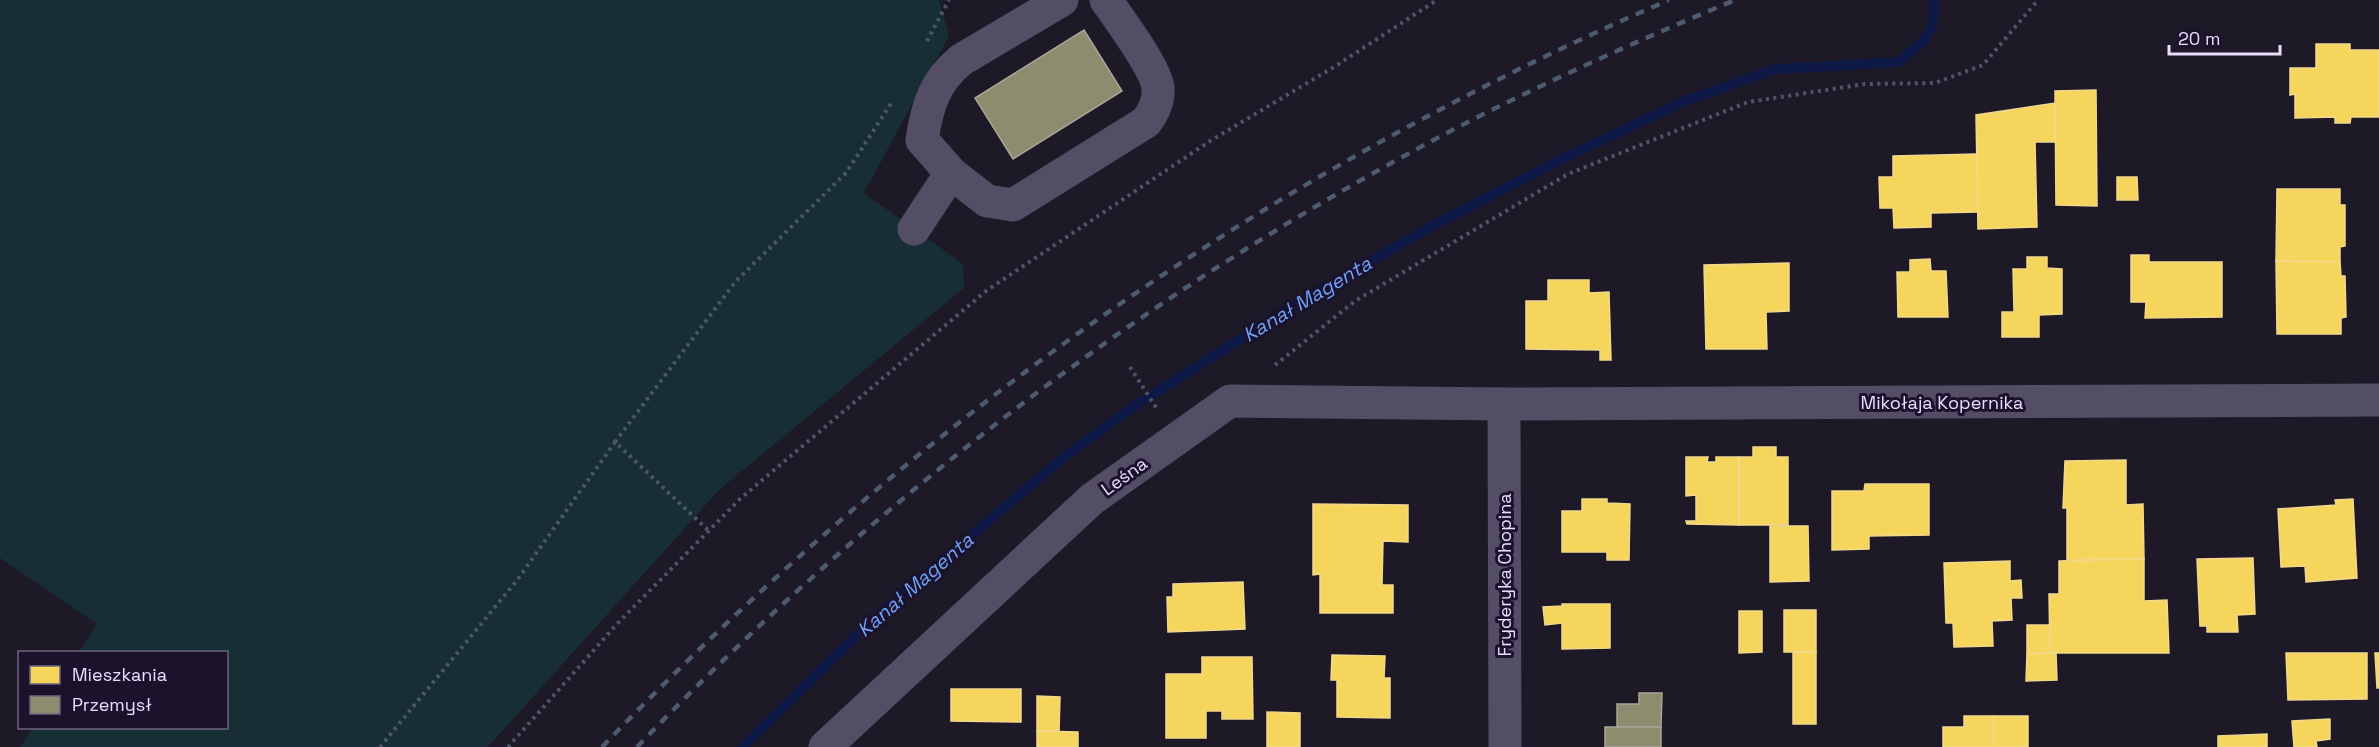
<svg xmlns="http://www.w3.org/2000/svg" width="2379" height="747" font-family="'Space Grotesk',sans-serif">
  <rect width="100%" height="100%" fill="#1d1926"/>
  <polygon fill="#172e34" points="0,0 939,0 949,36 864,193 963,264 964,288 720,489 488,747 20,747 33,728 226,728 226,652 79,652 97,624 0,558"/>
  <g fill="#f6d55c" stroke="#f2d88d" stroke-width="1.5">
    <polygon points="2316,44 2350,44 2350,50 2379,50 2379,117 2351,117 2350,123 2335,123 2335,117 2295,118 2295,94 2290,95 2290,68 2316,68"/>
    <polygon points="2096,90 2097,206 2056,205 2055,91"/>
    <polygon points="2055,103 2055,142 2035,142 2037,227 1978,229 1976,115"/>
    <polygon points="1977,154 1978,212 1931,213 1931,227 1894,228 1893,208 1880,208 1879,177 1893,177 1893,156"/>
    <polygon points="2117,177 2137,177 2138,200 2117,200"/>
    <polygon points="2277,189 2340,189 2340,205 2345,205 2345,246 2340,247 2340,262 2276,261"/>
    <polygon points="2131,255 2149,255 2149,262 2222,262 2222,317 2145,318 2146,302 2131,302"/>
    <polygon points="2027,257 2047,257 2047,268 2062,269 2062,314 2039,315 2039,337 2002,337 2002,312 2014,312 2013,269 2027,269"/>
    <polygon points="1930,259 1931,271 1946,271 1948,317 1898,317 1897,272 1910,272 1910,260"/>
    <polygon points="2276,261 2340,262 2341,276 2345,276 2346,317 2341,318 2341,334 2277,334"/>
    <polygon points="1789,263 1789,311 1766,312 1767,349 1706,349 1704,265"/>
    <polygon points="1548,280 1589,280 1589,293 1609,292 1611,360 1600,360 1600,350 1526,349 1526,301 1548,301"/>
    <polygon points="1753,447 1776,447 1776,457 1788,457 1788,525 1739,525 1739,457 1753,457"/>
    <polygon points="1686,457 1708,457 1707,462 1716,462 1716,457 1739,457 1739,525 1687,524 1686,521 1696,521 1696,495 1686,496"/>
    <polygon points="2126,460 2126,505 2143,504 2144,559 2067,560 2067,508 2063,508 2065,461"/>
    <polygon points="1865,484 1929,484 1929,535 1869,536 1869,549 1832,550 1832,491 1864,491"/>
    <polygon points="1582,499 1607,499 1607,503 1630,504 1629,560 1607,560 1607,552 1562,552 1562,511 1582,511"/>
    <polygon points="2353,499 2357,578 2306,582 2305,566 2281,567 2278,509 2336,505 2335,500"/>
    <polygon points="1313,504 1408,505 1408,542 1383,541 1382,585 1393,585 1393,613 1320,613 1320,574 1313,575"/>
    <polygon points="1770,526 1808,526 1809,581 1770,582"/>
    <polygon points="2253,558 2255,614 2237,615 2238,632 2207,632 2207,626 2200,626 2197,559"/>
    <polygon points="2144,559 2144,601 2167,600 2169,653 2050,653 2049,594 2059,594 2059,561"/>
    <polygon points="2010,561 2010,581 2021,580 2022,598 2011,598 2012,620 1992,621 1993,646 1954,647 1953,623 1946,623 1944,563"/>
    <polygon points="1243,582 1245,629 1168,632 1167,597 1173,597 1173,584"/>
    <polygon points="1562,604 1610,604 1610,648 1562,649 1562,623 1545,625 1543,607 1562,606"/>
    <rect x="1784" y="610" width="32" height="42"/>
    <polygon points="1739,611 1762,611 1762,652 1739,653"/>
    <polygon points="2027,625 2050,625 2050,653 2027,654"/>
    <rect x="1793" y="652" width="23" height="72"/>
    <polygon points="2056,653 2057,680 2026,681 2027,654"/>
    <polygon points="2286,653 2367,653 2367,699 2288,700"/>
    <polygon points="2375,653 2379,653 2379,688 2377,688"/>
    <polygon points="1332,655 1385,656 1384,678 1390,678 1390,718 1337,717 1337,680 1331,680"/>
    <polygon points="1202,657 1252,657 1253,719 1222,719 1222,711 1206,711 1206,738 1166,738 1166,674 1202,674"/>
    <polygon points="951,689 1021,689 1021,722 951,721"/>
    <polygon points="1037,696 1060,697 1059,731 1037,731"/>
    <polygon points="1267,712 1300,713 1300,747 1267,747"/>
    <polygon points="1964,716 1994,716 1994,747 1943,747 1943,727 1964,727"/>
    <rect x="1994" y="716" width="34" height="31"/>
    <polygon points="2330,719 2330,739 2316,741 2317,747 2294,747 2292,721"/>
    <polygon points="1037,731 1078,732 1078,747 1037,747"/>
    <polygon points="2267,734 2267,747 2218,747 2218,736"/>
  </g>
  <g fill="#8c8c6e" stroke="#a8a599" stroke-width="1.5">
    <polygon points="1084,30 1122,91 1013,159 975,98"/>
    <polygon points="1639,693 1662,693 1661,727 1617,727 1617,704 1639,704"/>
    <rect x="1605" y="727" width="56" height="20"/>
  </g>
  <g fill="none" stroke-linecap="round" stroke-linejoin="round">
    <polyline stroke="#0e1947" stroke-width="10" points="743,747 873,619 1064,457 1133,407 1302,300 1436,224 1562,159 1687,100 1776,69 1899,62 1924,40 1933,25 1934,0"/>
    <g stroke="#4f5767" stroke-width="4" stroke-dasharray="3 4.5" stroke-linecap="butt">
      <polyline points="927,41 949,0"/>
      <polyline points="1275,365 1355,301 1568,174 1748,102 1865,84 1935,83 1983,65 2038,0"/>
      <polyline points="1130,367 1157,409"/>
      <polyline points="615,442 736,281 846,173 892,102"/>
      <polyline points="380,747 518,579 615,442 709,531"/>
      <polyline points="508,747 617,624 741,498 986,291 1210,141 1334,67 1437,0"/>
    </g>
    <g stroke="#534e66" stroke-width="33">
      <path d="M1062 0 961 60C934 82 927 107 922 140L951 173 987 201 1013 205 1146 122C1153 113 1159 101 1158 88 1156 68 1119 19 1106 0"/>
      <polyline points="914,229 951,173"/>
      <polyline points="1504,404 1505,747"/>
      <polyline points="825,747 1092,499 1230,401 1504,404 2379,400"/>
    </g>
    <g stroke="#4d5a70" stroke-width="4.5" stroke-dasharray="9 8" stroke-linecap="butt">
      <path d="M602 747C908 428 1262 175 1669 0"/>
      <path d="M637 747C877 497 1157 283 1466 123 1554 78 1644 38 1735 0"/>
    </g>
  </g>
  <g text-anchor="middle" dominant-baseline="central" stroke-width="6" stroke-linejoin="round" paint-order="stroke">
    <g font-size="18" fill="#e8defe" stroke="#1b132c">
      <text x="1942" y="402">Mikołaja Kopernika</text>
      <text transform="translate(1124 476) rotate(-36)">Leśna</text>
      <text transform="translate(1504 575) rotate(-90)">Fryderyka Chopina</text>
    </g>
    <g font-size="20" font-style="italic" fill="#70a2fa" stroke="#1b132c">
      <text transform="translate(1307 299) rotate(-31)">Kanał Magenta</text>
      <text transform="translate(915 585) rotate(-41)">Kanał Magenta</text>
    </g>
  </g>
  <rect x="18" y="651" width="210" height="78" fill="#1b132c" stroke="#6d6480" stroke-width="1.5"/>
  <rect x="30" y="666" width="30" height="18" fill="#f6d55c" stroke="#6d6480" stroke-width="1.5"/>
  <text x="72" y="681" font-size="18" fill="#e8defe">Mieszkania</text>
  <rect x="30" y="696" width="30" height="18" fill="#8c8c6e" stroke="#6d6480" stroke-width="1.5"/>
  <text x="72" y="711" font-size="18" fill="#e8defe">Przemysł</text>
  <path d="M2169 45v9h111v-9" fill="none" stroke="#e8defe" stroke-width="3"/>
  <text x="2178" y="45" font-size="18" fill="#e8defe" stroke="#1b132c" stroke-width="4.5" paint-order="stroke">20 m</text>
</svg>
